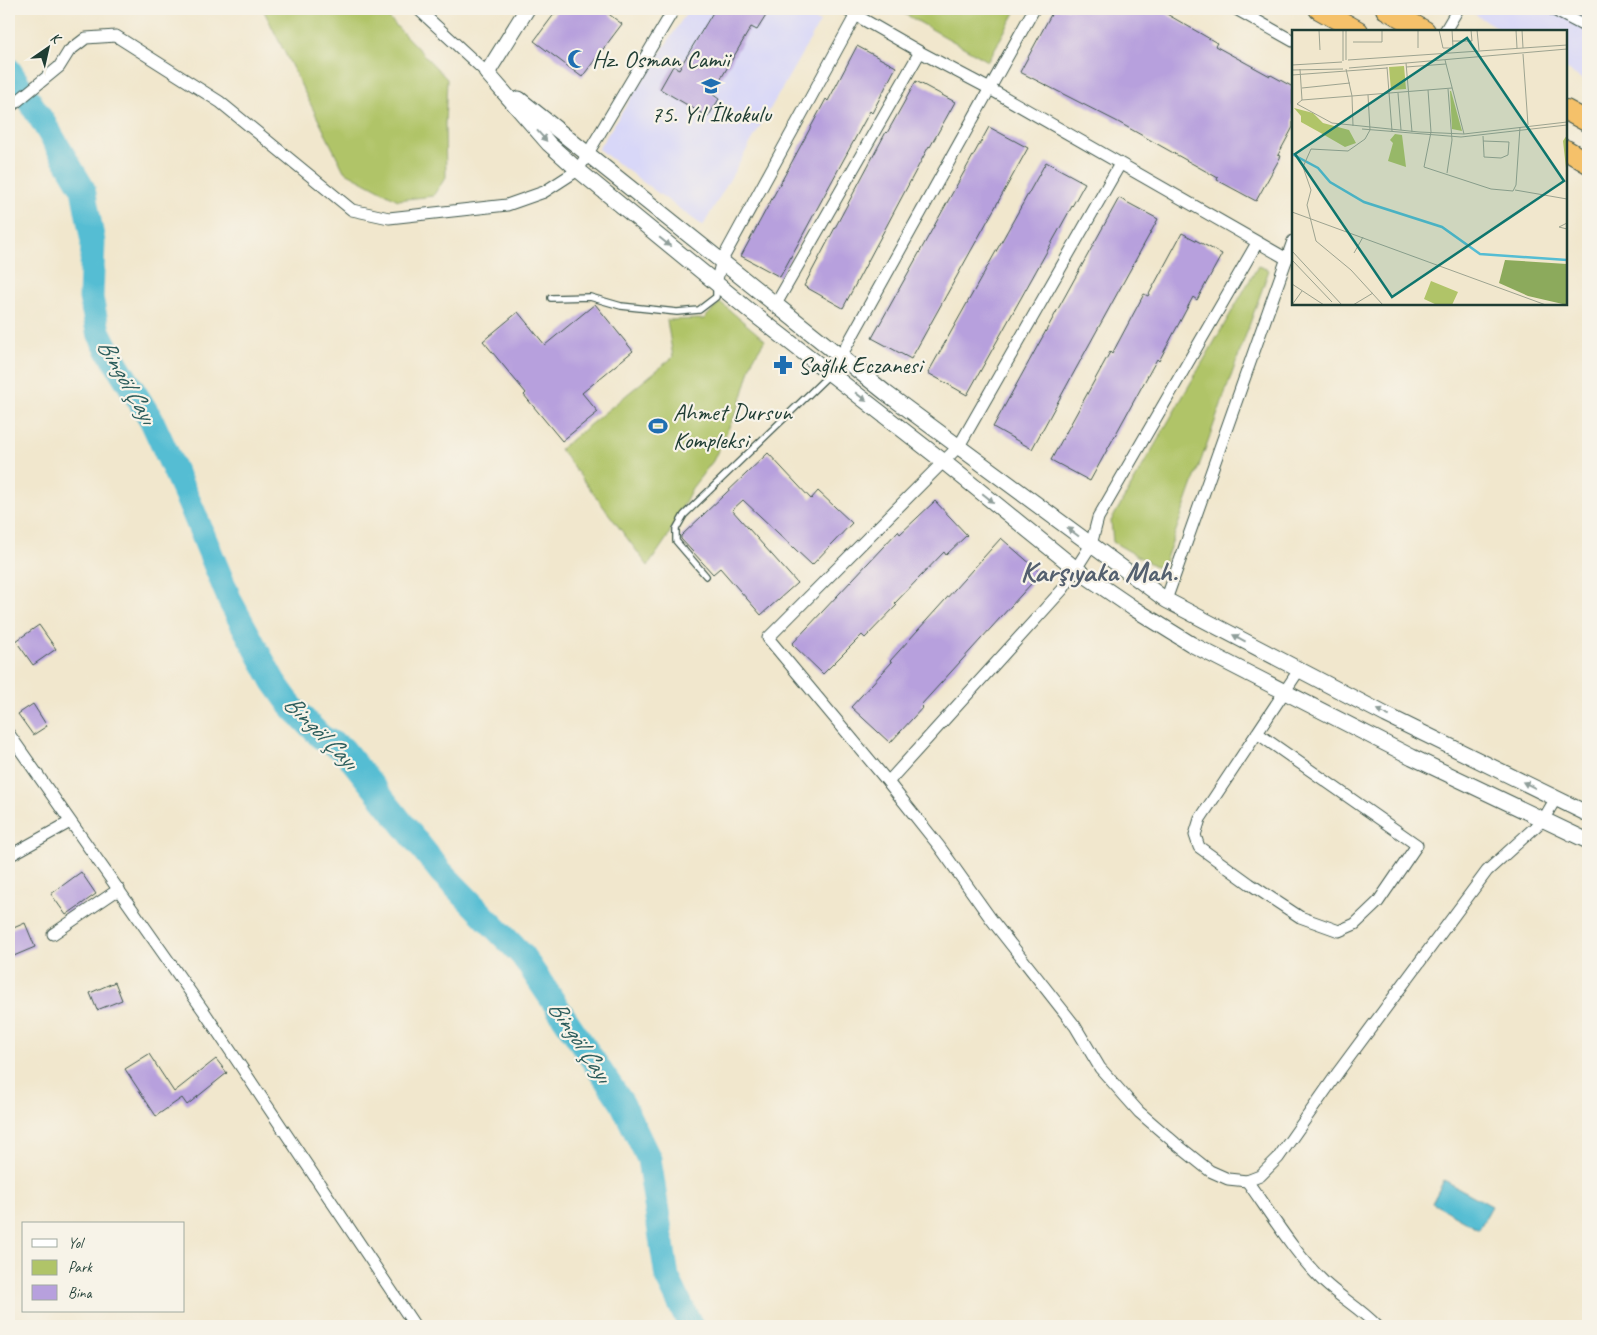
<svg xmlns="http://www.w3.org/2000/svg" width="1597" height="1335" font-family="Caveat,sans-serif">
  <rect width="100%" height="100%" fill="#f7f3e8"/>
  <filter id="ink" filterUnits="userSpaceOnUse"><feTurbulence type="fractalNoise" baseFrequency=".02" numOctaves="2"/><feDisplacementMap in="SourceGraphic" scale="10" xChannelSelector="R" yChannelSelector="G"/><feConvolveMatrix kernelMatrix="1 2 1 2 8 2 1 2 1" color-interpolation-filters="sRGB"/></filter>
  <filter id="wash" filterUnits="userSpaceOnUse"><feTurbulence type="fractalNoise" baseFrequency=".0096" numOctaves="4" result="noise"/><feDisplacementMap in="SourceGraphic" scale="20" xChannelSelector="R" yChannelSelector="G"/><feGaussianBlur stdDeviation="1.12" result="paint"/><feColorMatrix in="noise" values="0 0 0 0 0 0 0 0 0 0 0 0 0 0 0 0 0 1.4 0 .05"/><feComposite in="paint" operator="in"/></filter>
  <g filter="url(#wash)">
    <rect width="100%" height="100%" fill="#f1e7cd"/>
    <g fill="#d8d7f8">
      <polygon points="689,9 798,9 820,22 703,226 598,149"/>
      <polygon points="1466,9 1588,9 1588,83 1566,69 1566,31 1503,31"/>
    </g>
    <g fill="#b0c468" stroke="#68804e">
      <polygon points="263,9 380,9 447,79 445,125 446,177 433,196 398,200 344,171"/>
      <polygon points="896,9 1017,9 988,61"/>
      <polygon points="1258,266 1269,270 1162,570 1113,542 1111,521"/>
      <polygon points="720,302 765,340 753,359 740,404 713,461 692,488 667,538 648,566 560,449 673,357 667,320 704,319"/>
    </g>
    <polygon fill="#55bdd3" stroke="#3a7d84" points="1444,1180 1492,1206 1479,1229 1432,1203"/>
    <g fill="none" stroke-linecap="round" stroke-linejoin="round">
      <polyline stroke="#55bdd3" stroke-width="25" points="9,70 43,122 83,189 93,242 91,298 98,331 106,347 151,419 193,511 231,603 274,682 292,707 321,737 343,749 441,872 522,955 622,1103 649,1159 667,1277 691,1326"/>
    </g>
    <g id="blocks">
      <g fill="#b7a0dd">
        <polygon points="558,9 602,9 622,24 582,77 534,41"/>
        <polygon points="715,9 758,9 767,14 757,30 751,27 712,94 719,99 708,117 660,89 673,66 679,69"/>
        <polygon points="1054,9 1158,9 1217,43 1215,46 1270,76 1271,75 1293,87 1293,127 1278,155 1281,156 1256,201 1217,180 1218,178 1118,122 1020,72"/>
        <polygon points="857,46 896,67 872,113 870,111 780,277 741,256 826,99 828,101"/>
        <polygon points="916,81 955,102 930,147 929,146 843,308 804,286 886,132 887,133"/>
        <polygon points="989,127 1028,148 911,359 872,338"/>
        <polygon points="1046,162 1085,183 967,395 928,373"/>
        <polygon points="1119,198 1158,219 1032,449 993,427"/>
        <polygon points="1182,233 1222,254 1197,300 1193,297 1159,361 1157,359 1090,481 1051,460 1110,352 1112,354 1144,294 1148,296"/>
        <polygon points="595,304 633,351 582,393 598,412 562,441 524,395 526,393 483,341 518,312 545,345"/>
        <polygon points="768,453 811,499 818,491 852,523 812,565 743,500 732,510 797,583 761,615 720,568 713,574 681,539 681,536"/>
        <polygon points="935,501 967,535 946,555 944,552 895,603 897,605 865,638 862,635 823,674 792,644 898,531 900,534"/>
        <polygon points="1001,538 1041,573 921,705 923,707 890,743 851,707 892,662 890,661"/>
        <polygon points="39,625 56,649 33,665 16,641"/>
        <polygon points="33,704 47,726 33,735 18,714"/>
        <polygon points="81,872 96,894 66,915 51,894"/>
        <polygon points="25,923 35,947 9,958 9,930"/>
        <polygon points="115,982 122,1000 97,1010 90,993"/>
        <polygon points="149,1054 174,1092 216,1059 227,1073 187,1105 182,1098 156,1116 125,1069"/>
      </g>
    </g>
  </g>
  <g filter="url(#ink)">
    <use href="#blocks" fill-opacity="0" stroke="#3e564b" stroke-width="1"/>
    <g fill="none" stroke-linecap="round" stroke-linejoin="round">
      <g stroke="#3e564b" stroke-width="8">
        <g id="service">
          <polyline points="551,298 590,297 621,306 677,312 699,310 716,297 716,287"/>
          <polyline points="706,576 676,541 676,529 684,515 829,375"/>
        </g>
      </g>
      <g stroke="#3e564b" stroke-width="13">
        <g id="minor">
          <polyline points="418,9 487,73"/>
          <polyline points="845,9 920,52 990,89 1287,259"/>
          <polyline points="1236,9 1293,41"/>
          <polyline points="1552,9 1588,28"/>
          <polyline points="1445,31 1458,9"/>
          <polyline points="9,108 59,67 69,51 86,38 116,36 220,102 352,210 389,218 507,205 544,192 578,170 674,9"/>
          <polyline points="1120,164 959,446 768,638 888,782 939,846 991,919 1075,1026 1100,1068 1139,1112 1175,1143 1210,1171 1228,1179 1247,1181 1260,1176 1278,1158 1339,1071 1487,871 1543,820 1556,798"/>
          <polyline points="716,283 722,260 859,9"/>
          <polyline points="776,304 920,52"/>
          <polyline points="831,374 1034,9"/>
          <polyline points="1166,600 1293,241"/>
          <polyline points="1257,733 1417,845 1378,902 1355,924 1339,931 1300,917 1250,884 1199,847 1195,835 1200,819 1299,670"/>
          <polyline points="9,734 203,1010 415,1326"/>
          <polyline points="888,782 1063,589 1091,545 1098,518 1257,243"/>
          <polyline points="9,856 70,822"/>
          <polyline points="53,934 119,889"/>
          <path d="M1247 1181C1270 1213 1295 1254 1324 1282 1341 1298 1361 1309 1377 1326"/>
        </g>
      </g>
      <g stroke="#3e564b" stroke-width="17">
        <g id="tertiary">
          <polyline points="487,73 549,144 578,170 750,311 944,462 1076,569 1133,608 1191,644 1412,757 1588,841"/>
          <polyline points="487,73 527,9"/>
          <polyline points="519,99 886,393 1166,600 1386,715 1588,814"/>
        </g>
      </g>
      <g stroke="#3e564b" stroke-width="22">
        <g id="trunk">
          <polyline points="1319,9 1358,31"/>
          <polyline points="1386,9 1425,31"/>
          <polyline points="1566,110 1588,122"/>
          <polyline points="1566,150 1588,163"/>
        </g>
      </g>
      <use href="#service" stroke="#fff" stroke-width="5.5"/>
      <use href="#minor" stroke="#fff" stroke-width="11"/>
      <use href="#tertiary" stroke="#fff" stroke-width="15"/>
      <use href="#trunk" stroke="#f5c16b" stroke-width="20"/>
    </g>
    <defs><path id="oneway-solid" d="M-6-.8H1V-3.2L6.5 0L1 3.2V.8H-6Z" transform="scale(1.25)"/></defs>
    <g fill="#8f9e9a">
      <use href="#oneway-solid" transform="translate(542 136) rotate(48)"/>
      <use href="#oneway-solid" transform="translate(665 242) rotate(39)"/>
      <use href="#oneway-solid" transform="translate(861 397) rotate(38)"/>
      <use href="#oneway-solid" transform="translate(988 498) rotate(39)"/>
      <use href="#oneway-solid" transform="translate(1073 532) rotate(-143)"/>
      <use href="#oneway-solid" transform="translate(1239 638) rotate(-152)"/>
      <use href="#oneway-solid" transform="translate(1383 713) rotate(-153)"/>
      <use href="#oneway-solid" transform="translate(1529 785) rotate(-154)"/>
    </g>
  </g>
  <defs>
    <g id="mosque-bare" transform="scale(1.5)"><path d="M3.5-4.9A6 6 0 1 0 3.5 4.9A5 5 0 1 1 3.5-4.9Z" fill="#1f6fb2" stroke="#f7f3e8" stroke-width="2.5" paint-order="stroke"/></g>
    <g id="school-bare" transform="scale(1.5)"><path d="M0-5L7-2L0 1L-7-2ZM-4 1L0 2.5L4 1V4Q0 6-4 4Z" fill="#1f6fb2" stroke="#f7f3e8" stroke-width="2.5" paint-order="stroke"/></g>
    <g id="pharmacy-bare" transform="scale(1.5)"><path d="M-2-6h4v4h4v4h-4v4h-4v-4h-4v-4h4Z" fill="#1f6fb2" stroke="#f7f3e8" stroke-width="2.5" paint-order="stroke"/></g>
    <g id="stadium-bare" transform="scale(1.5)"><path d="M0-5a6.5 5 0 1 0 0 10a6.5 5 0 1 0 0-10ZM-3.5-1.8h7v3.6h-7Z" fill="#1f6fb2" stroke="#f7f3e8" stroke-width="2.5" paint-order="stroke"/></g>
  </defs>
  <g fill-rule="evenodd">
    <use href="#mosque-bare" x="577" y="59"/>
    <use href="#school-bare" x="711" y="86"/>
    <use href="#pharmacy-bare" x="783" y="365"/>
    <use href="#stadium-bare" x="658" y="426"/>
  </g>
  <g text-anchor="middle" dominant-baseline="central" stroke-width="4.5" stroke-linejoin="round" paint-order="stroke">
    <g font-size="24" fill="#1f3d34" stroke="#f7f3e8" text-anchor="start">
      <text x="592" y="59">Hz. Osman Camii</text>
      <text x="711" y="114" text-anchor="middle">75. Yıl İlkokulu</text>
      <text x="798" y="365">Sağlık Eczanesi</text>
      <text x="673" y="412">Ahmet Dursun<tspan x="673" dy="28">Kompleksi</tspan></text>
    </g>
    <g font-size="25" font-style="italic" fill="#2c5d5c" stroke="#f7f3e8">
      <text transform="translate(127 381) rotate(60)">Bingöl Çayı</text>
      <text transform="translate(321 732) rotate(45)">Bingöl Çayı</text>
      <text transform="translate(580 1041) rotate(56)">Bingöl Çayı</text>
    </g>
    <g font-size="29" font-weight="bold" fill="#54606f" stroke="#f7f3e8">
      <text x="1099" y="571">Karşıyaka Mah.</text>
    </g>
  </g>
  <g transform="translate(1292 30)">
    <rect width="275" height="275" fill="#f1e7cd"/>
    <path d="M112 36 114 59 99 60 97 37ZM158 61H159L170 101 160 99ZM2 78 21 83 31 93 57 100 64 113 53 117 27 102 9 92V86ZM103 104 110 105 114 137 96 131 101 113 98 110ZM275 105V147L271 111ZM139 251 166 262 160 275H145L132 269Z" fill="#b0c468"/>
    <path d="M213 230 275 234V275L236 266 207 253Z" fill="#8caa5c"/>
    <path fill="none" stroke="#55bdd3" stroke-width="2.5" d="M0 124 26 138 38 152 72 172 150 197 188 224 275 230"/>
    <path fill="none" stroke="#9da390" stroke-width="1" d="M27 0 28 20M51 0V31M54 0V30M147 0 151 18H161M160 0 161 17M185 0 187 20M224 0 225 18M230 0 231 18M160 11H180L179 0M61 12H90V0M126 18V0M231 24 236 95M56 30 275 15M153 30 172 104M114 33 120 102M0 35 50 32M95 37 100 101M114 37 154 34M57 38 275 19M8 39 10 70M54 39 60 66 61 96M0 40 51 39M0 45 95 38M10 58 58 53M160 58 10 70 5 74 40 93 127 102 172 104 275 92M136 60 139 102 132 137 199 159 221 161 224 155 228 97M106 63 109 100M76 65 78 100 73 109 56 121 19 119 11 137 19 160 15 175 24 211 59 240 91 275M70 99 169 107 275 95M191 106 192 125V127L209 128 216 125 217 112 191 111M155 143 160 110 156 59M223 160 275 169M0 182 254 275M275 193 267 197 275 199M0 221 50 275M62 223 71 207M0 230 40 272M0 254 32 275M0 275 10 261M61 275 81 263"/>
    <path fill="#0f766e" fill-opacity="0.15" stroke="#0f766e" stroke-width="2.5" d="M175 8 272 151 100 267 3 124Z"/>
    <rect width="275" height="275" fill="none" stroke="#1f3d34" stroke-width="2.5"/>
  </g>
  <rect width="1597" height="1335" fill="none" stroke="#f7f3e8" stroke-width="30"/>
  <rect x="22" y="1222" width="162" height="90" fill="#f7f3e8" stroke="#a1aaa0"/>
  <rect x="32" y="1239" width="25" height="8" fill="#ffffff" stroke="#a1aaa0"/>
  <text x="68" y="1248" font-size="15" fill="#1f3d34">Yol</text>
  <rect x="32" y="1260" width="25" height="15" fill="#b0c468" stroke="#a1aaa0"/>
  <text x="68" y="1272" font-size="15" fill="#1f3d34">Park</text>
  <rect x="32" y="1285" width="25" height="15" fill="#b7a0dd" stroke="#a1aaa0"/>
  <text x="68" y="1298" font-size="15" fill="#1f3d34">Bina</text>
  <g transform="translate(48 48) rotate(34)" stroke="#f7f3e8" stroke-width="4" paint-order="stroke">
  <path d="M0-4L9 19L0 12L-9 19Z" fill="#1f3d34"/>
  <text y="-8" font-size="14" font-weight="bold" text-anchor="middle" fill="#1f3d34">K</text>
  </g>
</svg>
